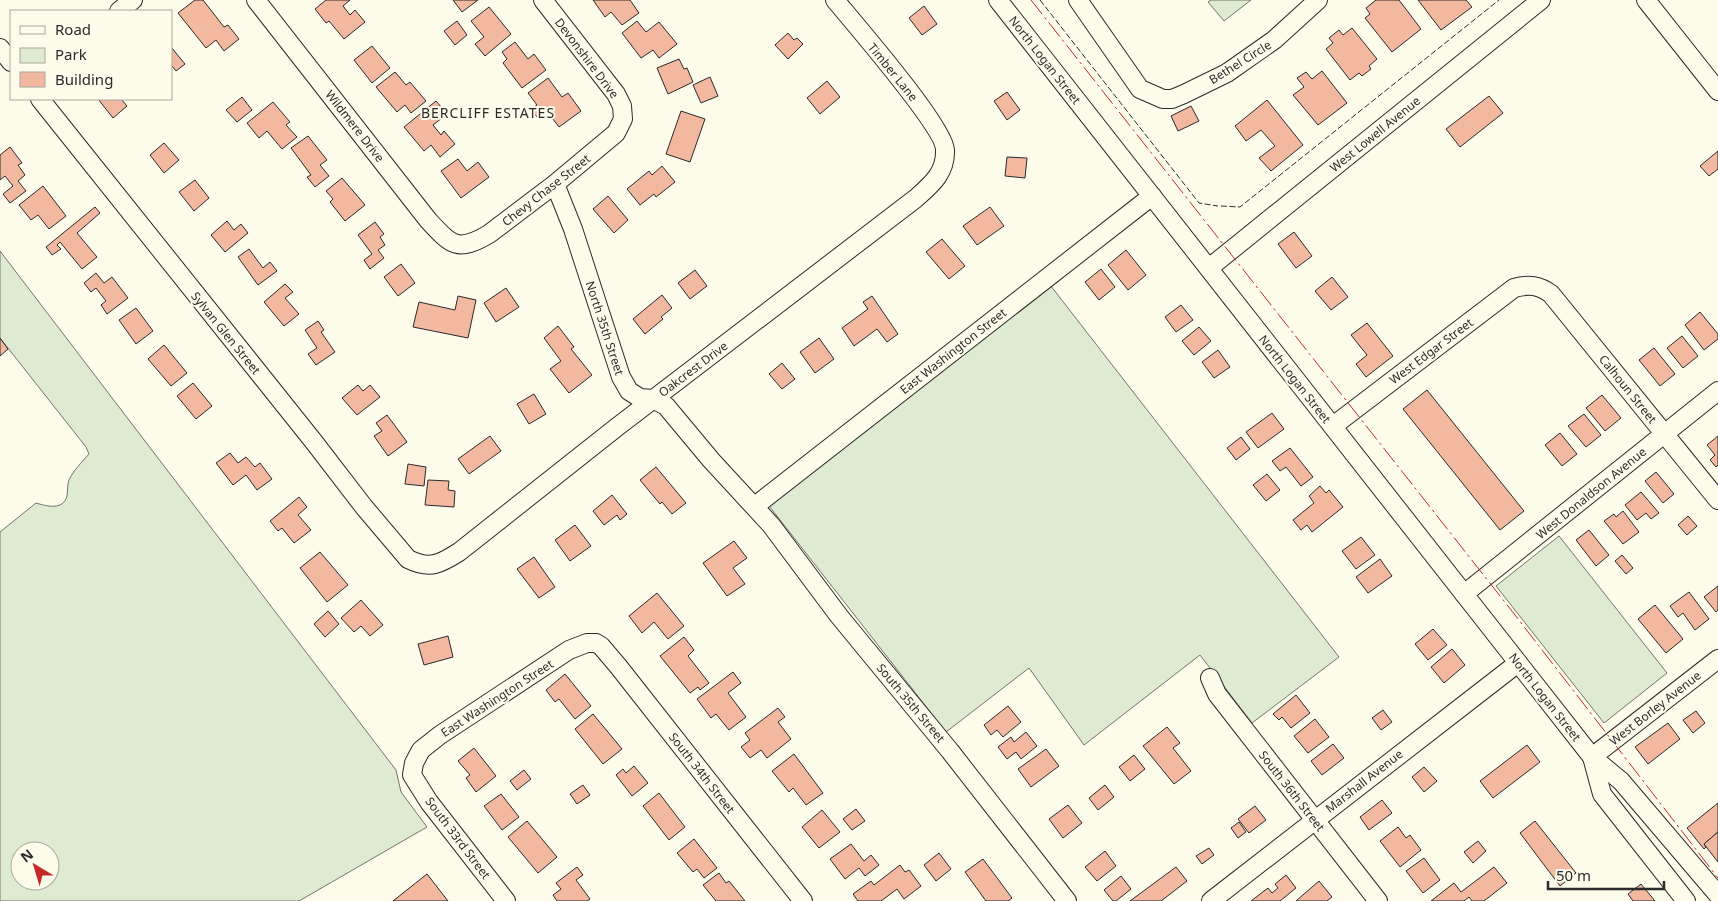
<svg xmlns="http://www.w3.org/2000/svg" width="1718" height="901" font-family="'Noto Sans',sans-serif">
  <rect width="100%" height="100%" fill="#fdfbea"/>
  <g fill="#deebd1" stroke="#74746e" fill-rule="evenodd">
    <polygon points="1211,0 1251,0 1224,21 1208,2"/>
    <path d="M0 251 396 770 401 792 427 827 299 901H0V532L36 503C46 506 63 511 67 496 68 491 67 485 69 480 73 471 82 462 89 454L86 447 0 338ZM20 851H50V881H20Z"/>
    <polygon points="1047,281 1339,657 1252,723 1200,655 1084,745 1029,668 946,732 766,502"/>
    <polygon points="1559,536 1667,673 1604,723 1496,586"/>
  </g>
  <g fill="#f2b8a0" stroke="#2b2b2b">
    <polygon points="195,0 203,0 224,27 228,25 239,39 224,51 216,40 206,48 178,13"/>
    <polygon points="326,0 350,0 343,6 350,15 355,10 365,22 344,39 329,21 326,23 315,9"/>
    <polygon points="453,0 478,0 462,12"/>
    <polygon points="593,0 630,0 639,13 622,25 611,12 605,17"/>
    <polygon points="1376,0 1399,0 1421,29 1392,52 1365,18 1370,14 1366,8"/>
    <polygon points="1418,0 1466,0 1472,7 1441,30"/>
    <polygon points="924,6 937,24 922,35 909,18"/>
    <polygon points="489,7 511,34 485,56 475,44 484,37 471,21"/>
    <polygon points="457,21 467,35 455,45 444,31"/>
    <polygon points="637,21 646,32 659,22 677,44 659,58 653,50 641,58 622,33"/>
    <polygon points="1352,28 1377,59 1369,66 1371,69 1362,76 1359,73 1350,80 1326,49 1333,43 1329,38 1339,30 1343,35"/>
    <polygon points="788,33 794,40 797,38 803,44 788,59 775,45"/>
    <polygon points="515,42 528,59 534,54 546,70 522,88 503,63 507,59 502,52"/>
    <polygon points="372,46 390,68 372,83 354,60"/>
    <polygon points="171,47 185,64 176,71 172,66 171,67"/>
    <polygon points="679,59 684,69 687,68 693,82 668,94 657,68"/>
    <polygon points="1322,71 1347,103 1318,125 1293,95 1304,87 1297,78 1306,72 1312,79"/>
    <polygon points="395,72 406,85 410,82 426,101 411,113 405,105 397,112 376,87"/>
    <polygon points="710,77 718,96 701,103 693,85"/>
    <polygon points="548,78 562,97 568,93 581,111 559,127 546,110 537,117 531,109 537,105 528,93"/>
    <polygon points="827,81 840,97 820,114 807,98"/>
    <polygon points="1007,92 1020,110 1007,120 994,101"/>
    <polygon points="1489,96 1503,113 1460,147 1446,129"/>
    <polygon points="242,97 252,110 237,122 226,110"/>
    <polygon points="98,99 121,99 127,106 113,118"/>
    <polygon points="1267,100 1303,145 1271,171 1259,158 1275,146 1261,130 1246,141 1235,126"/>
    <polygon points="436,101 447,114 433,125 441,135 444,131 455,144 440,157 431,145 424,151 404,127"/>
    <polygon points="273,102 290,122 286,125 297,137 282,149 267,131 259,138 247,123"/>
    <polygon points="1191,106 1199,121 1178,131 1171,116"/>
    <polygon points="681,111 705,119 690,162 666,154"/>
    <polygon points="308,136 327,160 320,165 329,176 315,187 307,177 311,175 291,148"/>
    <polygon points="164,143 179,160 164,173 150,155"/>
    <polygon points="10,147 22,163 18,165 25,175 18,181 26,191 10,203 3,194 13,186 5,176 0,180 0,155"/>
    <polygon points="1718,151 1718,169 1709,176 1700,166"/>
    <polygon points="1007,157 1027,158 1025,178 1005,176"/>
    <polygon points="458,159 467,171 478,162 489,177 461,198 441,171"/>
    <polygon points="662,166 675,182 656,197 654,194 640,205 627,189 649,171 652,175"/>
    <polygon points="342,178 365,205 345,221 330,202 333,199 326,191"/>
    <polygon points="195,180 209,198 194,211 179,192"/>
    <polygon points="43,186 66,216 49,229 38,215 31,220 19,205"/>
    <polygon points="608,196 628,220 614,233 593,209"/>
    <polygon points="95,207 100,213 77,233 97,257 82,269 60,242 57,245 61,249 52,255 46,247"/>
    <polygon points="990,207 1004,226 977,245 963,226"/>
    <polygon points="227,221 234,230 241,224 248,233 225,252 211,235"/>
    <polygon points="375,222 384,234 380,237 385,245 378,250 384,258 370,269 364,260 372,254 358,235"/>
    <polygon points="1294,232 1312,256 1296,268 1278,244"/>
    <polygon points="942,239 965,266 949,279 926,252"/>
    <polygon points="249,249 263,268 270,262 277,271 258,285 238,257"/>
    <polygon points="1126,250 1146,275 1128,290 1108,265"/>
    <polygon points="401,264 415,283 398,296 384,277"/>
    <polygon points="1101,269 1115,287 1099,300 1085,282"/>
    <polygon points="695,270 707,286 690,299 678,283"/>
    <polygon points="96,273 104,283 112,277 128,298 107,314 101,305 106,301 96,288 91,292 84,283"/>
    <polygon points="1332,277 1348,297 1331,310 1315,291"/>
    <polygon points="285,284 293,292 285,298 299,314 284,326 264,302"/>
    <polygon points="506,288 519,307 496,322 484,303"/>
    <polygon points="662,295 672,308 661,317 663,319 645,334 633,319"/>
    <polygon points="458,296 476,300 468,338 413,327 419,302 455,310"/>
    <polygon points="872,296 898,334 887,342 877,329 854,346 842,328 868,309 863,302"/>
    <polygon points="1181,305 1193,320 1176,332 1165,317"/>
    <polygon points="136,308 153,331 136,344 119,320"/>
    <polygon points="1700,312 1718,334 1718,339 1704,350 1685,325"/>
    <polygon points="318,321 324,330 321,332 335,352 316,365 308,354 317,348 305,330"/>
    <polygon points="1367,323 1393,356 1366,377 1356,364 1367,355 1351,335"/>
    <polygon points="558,326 574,347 571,349 592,375 569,393 550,369 561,361 544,338"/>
    <polygon points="1199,327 1211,341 1194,355 1182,341"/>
    <polygon points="1682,336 1698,356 1683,368 1667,348"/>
    <polygon points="0,338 8,349 0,356"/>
    <polygon points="819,338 834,359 815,373 800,352"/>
    <polygon points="164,345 187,373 171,386 148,359"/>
    <polygon points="1654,348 1675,374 1660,386 1639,360"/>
    <polygon points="1218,350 1230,367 1214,378 1202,362"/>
    <polygon points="782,363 795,379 782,389 769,374"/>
    <polygon points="193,383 212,406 196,419 177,396"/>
    <polygon points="358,385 363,391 370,385 380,397 357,415 342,398"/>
    <polygon points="1427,390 1524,511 1500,530 1403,409"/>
    <polygon points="534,394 546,414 529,424 517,404"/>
    <polygon points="1602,395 1621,418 1605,431 1586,408"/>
    <polygon points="1272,413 1284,429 1258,448 1246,432"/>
    <polygon points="1584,414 1601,435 1586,447 1568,426"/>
    <polygon points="387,415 407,442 388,456 374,436 382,431 376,423"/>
    <polygon points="1560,433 1577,454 1562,466 1545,445"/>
    <polygon points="490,436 501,451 469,474 458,459"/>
    <polygon points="1718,436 1718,465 1716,467 1710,460 1715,455 1707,445"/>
    <polygon points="1241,437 1250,449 1236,460 1227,448"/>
    <polygon points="1290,448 1313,477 1301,486 1286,467 1280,471 1272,461"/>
    <polygon points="230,453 238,463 246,457 255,467 260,463 272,479 257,490 246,475 233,485 216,463"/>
    <polygon points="408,464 426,467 424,486 405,484"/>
    <polygon points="656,467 686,503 672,514 662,502 660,504 640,480"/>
    <polygon points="1656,472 1674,494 1663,503 1645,481"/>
    <polygon points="1267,474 1280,490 1266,501 1253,485"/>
    <polygon points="428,480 449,481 448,490 455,491 454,507 425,505"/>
    <polygon points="1320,486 1326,493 1329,490 1343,507 1312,532 1307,525 1301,530 1293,520 1314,503 1309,496"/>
    <polygon points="1641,492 1659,513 1651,519 1646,513 1637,520 1625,505"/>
    <polygon points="612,495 627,514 620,520 617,515 604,525 593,511"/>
    <polygon points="299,497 307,507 298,515 311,530 294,543 282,528 278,531 270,521"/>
    <polygon points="1623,511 1639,532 1623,544 1604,521 1614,514 1616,517"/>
    <polygon points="1688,516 1697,526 1687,535 1678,525"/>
    <polygon points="575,525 591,546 570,561 555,540"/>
    <polygon points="1589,530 1609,555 1596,566 1576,540"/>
    <polygon points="1361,537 1375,555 1356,569 1342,551"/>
    <polygon points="734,541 747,558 733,568 745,584 727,596 703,563"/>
    <polygon points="320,552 348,585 327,602 300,568"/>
    <polygon points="1622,555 1633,568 1626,574 1615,561"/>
    <polygon points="534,557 555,587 539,598 517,569"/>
    <polygon points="1380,559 1392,576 1368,593 1356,577"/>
    <polygon points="1718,586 1718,610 1716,612 1704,597"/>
    <polygon points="1689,592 1709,619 1695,630 1683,613 1678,617 1670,606"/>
    <polygon points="657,593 684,626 668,639 654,622 642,633 629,616"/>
    <polygon points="361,600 383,625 370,636 361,626 354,632 341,618"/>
    <polygon points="1655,605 1683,639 1666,653 1638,619"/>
    <polygon points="328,611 339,624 325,637 314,624"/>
    <polygon points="1433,629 1447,645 1428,660 1415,644"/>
    <polygon points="448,636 453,657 424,665 418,644"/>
    <polygon points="684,637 694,650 688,656 709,683 700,690 698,687 690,693 660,656"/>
    <polygon points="1452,649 1465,665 1444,683 1431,667"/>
    <polygon points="733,672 741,683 728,693 746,717 729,730 716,714 711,718 697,699"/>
    <polygon points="565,674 591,706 575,719 559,699 555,702 546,690"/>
    <polygon points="1296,695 1310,713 1291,728 1282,717 1279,720 1273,714"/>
    <polygon points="1008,706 1021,722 1003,737 997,730 991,735 984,725"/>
    <polygon points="778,708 785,717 778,722 791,739 767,758 761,750 750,758 741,747 750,740 745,733"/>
    <polygon points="1383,710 1392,722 1381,730 1372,718"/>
    <polygon points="1696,711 1705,723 1693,733 1683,720"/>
    <polygon points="593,714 622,749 603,764 575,729"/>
    <polygon points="1315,719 1329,737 1308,753 1294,736"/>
    <polygon points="1668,723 1680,739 1648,764 1635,747"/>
    <polygon points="1167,727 1180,743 1173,748 1191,771 1174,784 1143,746"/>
    <polygon points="1026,732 1037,746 1021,759 1016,752 1007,759 998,747 1011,737 1014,742"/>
    <polygon points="1333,744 1344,758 1322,775 1311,761"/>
    <polygon points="1527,745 1540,762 1493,798 1480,781"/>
    <polygon points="474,748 496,776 476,792 466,778 470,775 458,761"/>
    <polygon points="1046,749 1059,766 1031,787 1018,769"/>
    <polygon points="794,754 823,793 806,805 793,788 789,792 772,771"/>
    <polygon points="1134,755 1145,769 1130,781 1119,767"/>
    <polygon points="634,766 648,783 632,796 616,775 623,769 626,773"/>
    <polygon points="1424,767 1437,781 1424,792 1412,777"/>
    <polygon points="524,770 531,779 517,790 510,781"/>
    <polygon points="583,785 590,795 577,804 570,794"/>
    <polygon points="1105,785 1114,797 1098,810 1089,798"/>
    <polygon points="659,793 685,827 669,840 643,806"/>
    <polygon points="501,794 519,817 502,830 484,806"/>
    <polygon points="1382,800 1392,813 1369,830 1360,817"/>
    <polygon points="1718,803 1718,832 1704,844 1706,847 1704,849 1687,828"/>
    <polygon points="1068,805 1082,823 1063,838 1049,819"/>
    <polygon points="1255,806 1266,820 1249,833 1238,819"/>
    <polygon points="856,809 865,821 852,830 843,819"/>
    <polygon points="822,810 840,832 819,848 802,827"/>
    <polygon points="527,821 557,857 538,873 508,837"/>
    <polygon points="1535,821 1576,873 1560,886 1520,833"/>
    <polygon points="1239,822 1246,832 1238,838 1231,828"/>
    <polygon points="1398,827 1406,838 1410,835 1421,850 1400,867 1380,841"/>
    <polygon points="1718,832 1718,862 1704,844"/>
    <polygon points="694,839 717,868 704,878 697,869 693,872 677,853"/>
    <polygon points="1478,841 1486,851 1473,863 1464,852"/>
    <polygon points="851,844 864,861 871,855 879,865 865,876 859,868 845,879 830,859"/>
    <polygon points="1209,848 1214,855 1202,864 1196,856"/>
    <polygon points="1105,851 1116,866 1097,881 1085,867"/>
    <polygon points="939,853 951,869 936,881 924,865"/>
    <polygon points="1424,858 1440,880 1423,893 1406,871"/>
    <polygon points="983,859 1012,898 1008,901 986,901 965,872"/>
    <polygon points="900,865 905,872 909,870 921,886 904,899 897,889 881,901 858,901 853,894 871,881 874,885"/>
    <polygon points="577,867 583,875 576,880 590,899 587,901 557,901 553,895 561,889 556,883"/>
    <polygon points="1176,867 1187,881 1161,901 1130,901"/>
    <polygon points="1494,867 1507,883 1484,901 1472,901 1469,897 1464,901 1431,901 1454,883 1461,892"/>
    <polygon points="719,873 726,883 729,881 745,901 716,901 703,885"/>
    <polygon points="427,874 448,901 393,901"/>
    <polygon points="1286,875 1296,888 1280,901 1251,901 1268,888 1272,893 1278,888 1275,884"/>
    <polygon points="1121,876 1131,889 1116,901 1113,901 1104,890"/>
    <polygon points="1319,881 1332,897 1327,901 1296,901"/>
    <polygon points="1641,884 1655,901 1633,901 1628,894"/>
  </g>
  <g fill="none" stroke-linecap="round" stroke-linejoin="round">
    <g stroke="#2b2b2b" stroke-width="20">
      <g id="minor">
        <path d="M256 0 428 220C451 245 457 253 489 234L555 184 616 133 623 119 622 106 616 94 543 0"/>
        <polyline points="998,0 1592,757 1621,781 1718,895"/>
        <polyline points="1078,0 1140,89 1163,99 1172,99 1184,94 1227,73 1274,40 1318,0"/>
        <polyline points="1646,0 1718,91"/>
        <polyline points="119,11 133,0"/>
        <polyline points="0,48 11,62"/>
        <path d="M40 99 314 442 364 507 408 559C430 570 440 564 459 552L617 427 915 199C931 185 946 173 945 150 945 128 854 23 835 0"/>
        <polyline points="555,184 573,229 621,377 629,391 640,398 653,399 666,406 711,460 771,525 839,616 950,751 1067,901"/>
        <polyline points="1209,268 1541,0"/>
        <path d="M1333 426 1514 288C1529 284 1539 285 1551 294L1718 500"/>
        <polyline points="755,506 1152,196"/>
        <polyline points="1464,594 1718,391"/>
        <polyline points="1210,678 1217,694 1378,901"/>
        <polyline points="1592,757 1602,794 1686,901"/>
        <polyline points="1592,757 1718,659"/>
        <polyline points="506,901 429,802 412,775 414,763 421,750 440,735 569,650 587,643 596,643 601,646 618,666 803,901"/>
        <polyline points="1211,901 1518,663"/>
      </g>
    </g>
    <use href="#minor" stroke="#fdfbea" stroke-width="18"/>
    <g stroke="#2b2b2b" stroke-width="1" stroke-dasharray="6 2.5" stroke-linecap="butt">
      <polyline points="1040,0 1199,203 1218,206"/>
      <polyline points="1221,206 1240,207 1499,0"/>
    </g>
    <polyline stroke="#c62828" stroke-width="1" stroke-dasharray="18 4 2.5 4" stroke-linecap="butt" points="1031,0 1515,615 1718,878"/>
  </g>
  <g text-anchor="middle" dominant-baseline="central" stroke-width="4" stroke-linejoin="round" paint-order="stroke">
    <g font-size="12" fill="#2b2b2b" stroke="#fdfbea">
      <text transform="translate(587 58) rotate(53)">Devonshire Drive</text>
      <text transform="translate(1045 60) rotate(52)">North Logan Street</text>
      <text transform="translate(1240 62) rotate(-32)">Bethel Circle</text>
      <text transform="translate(893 72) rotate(51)">Timber Lane</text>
      <text transform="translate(355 126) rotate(52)">Wildmere Drive</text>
      <text transform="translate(1375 134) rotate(-39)">West Lowell Avenue</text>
      <text transform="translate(546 190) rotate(-38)">Chevy Chase Street</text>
      <text transform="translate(605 328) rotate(72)">North 35th Street</text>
      <text transform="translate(226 333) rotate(51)">Sylvan Glen Street</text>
      <text transform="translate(953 351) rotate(-38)">East Washington Street</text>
      <text transform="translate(1431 351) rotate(-37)">West Edgar Street</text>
      <text transform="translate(693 369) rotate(-37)">Oakcrest Drive</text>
      <text transform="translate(1295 379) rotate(52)">North Logan Street</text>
      <text transform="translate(1628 389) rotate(51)">Calhoun Street</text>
      <text transform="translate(1591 493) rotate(-39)">West Donaldson Avenue</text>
      <text transform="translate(1545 697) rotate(52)">North Logan Street</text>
      <text transform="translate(497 698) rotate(-33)">East Washington Street</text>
      <text transform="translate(911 703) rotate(50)">South 35th Street</text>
      <text transform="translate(1655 708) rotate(-38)">West Borley Avenue</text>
      <text transform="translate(702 773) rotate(52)">South 34th Street</text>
      <text transform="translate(1364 781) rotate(-38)">Marshall Avenue</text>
      <text transform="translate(1292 791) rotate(52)">South 36th Street</text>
      <text transform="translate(458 838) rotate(53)">South 33rd Street</text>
    </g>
    <g font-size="14" letter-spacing="1" fill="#2b2b2b" stroke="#fdfbea">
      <text x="488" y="112">BERCLIFF ESTATES</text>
    </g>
  </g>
  <rect x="10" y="10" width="162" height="90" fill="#fdfbea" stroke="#a9a89e"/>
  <rect x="20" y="26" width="25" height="8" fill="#fdfbea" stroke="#a9a89e"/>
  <text x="55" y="35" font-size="15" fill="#2b2b2b">Road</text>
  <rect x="20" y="48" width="25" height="15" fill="#deebd1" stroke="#a9a89e"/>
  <text x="55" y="60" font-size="15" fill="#2b2b2b">Park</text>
  <rect x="20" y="72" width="25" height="15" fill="#f2b8a0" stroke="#a9a89e"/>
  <text x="55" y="85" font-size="15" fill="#2b2b2b">Building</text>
  <g transform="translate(35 866) rotate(322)"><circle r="24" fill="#fdfbea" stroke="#a9a89e"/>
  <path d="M0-4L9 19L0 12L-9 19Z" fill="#c62828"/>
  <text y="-8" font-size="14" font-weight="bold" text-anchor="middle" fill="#2b2b2b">N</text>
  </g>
  <path d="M1548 881v8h116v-8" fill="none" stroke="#2b2b2b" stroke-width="2.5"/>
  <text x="1556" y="881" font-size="15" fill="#2b2b2b" stroke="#fdfbea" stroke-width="4" paint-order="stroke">50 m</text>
</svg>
